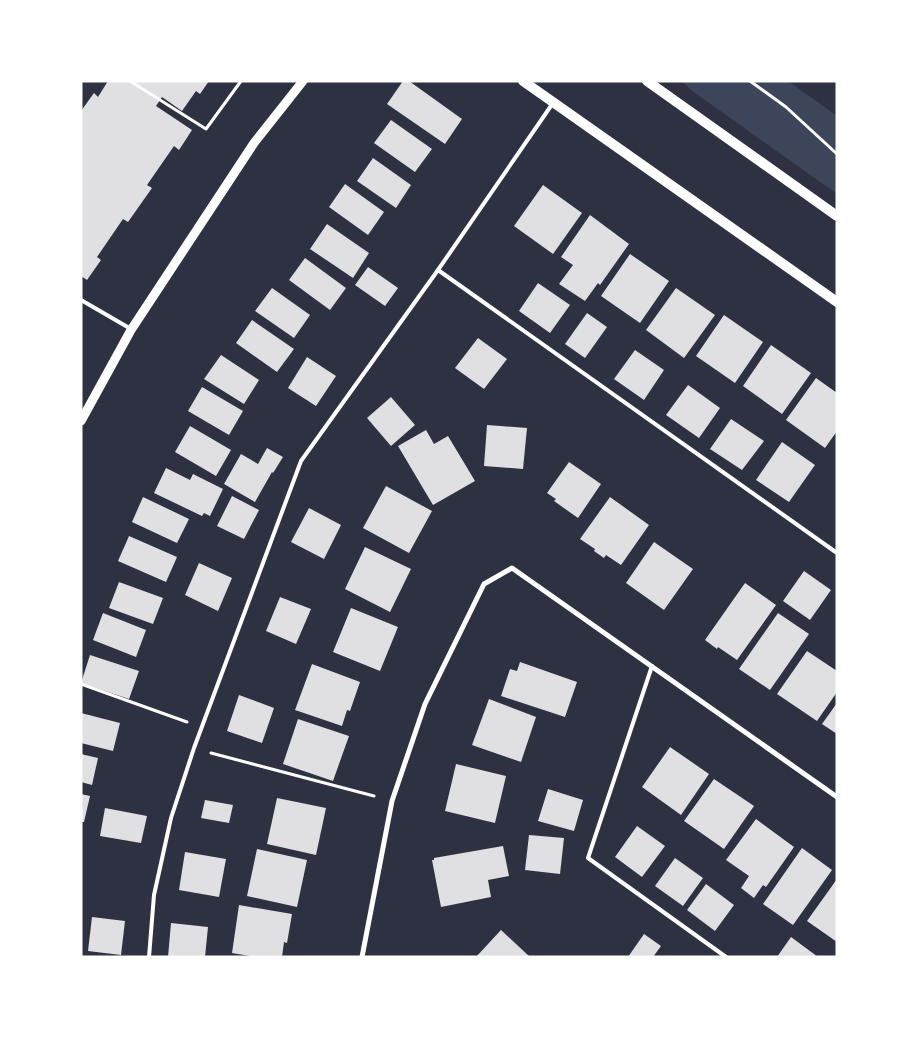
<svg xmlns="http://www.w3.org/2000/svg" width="918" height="1038" font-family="Arial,sans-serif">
  <rect width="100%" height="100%" fill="#2d3142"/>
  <polygon fill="#3c4559" points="681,81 788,81 837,116 837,194 695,93"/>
  <g fill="#e0e0e3">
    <polygon points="108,81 209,81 200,94 196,91 182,111 162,97 156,106 192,130 179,150 174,146 147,185 152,188 128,222 123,219 97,257 101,260 87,280 81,276 81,111 94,93 98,97"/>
    <polygon points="403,81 409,81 462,119 445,144 387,104"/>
    <polygon points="391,120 432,149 415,172 374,143"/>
    <polygon points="373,158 411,185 396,208 357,181"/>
    <polygon points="345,184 384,212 368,235 329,207"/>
    <polygon points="543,185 582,213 553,254 514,226"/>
    <polygon points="590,215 629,244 600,285 598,283 585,301 559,284 573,265 561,257"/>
    <polygon points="327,224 369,253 353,278 310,249"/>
    <polygon points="630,254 669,281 640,323 601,296"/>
    <polygon points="305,258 346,288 330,310 289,280"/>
    <polygon points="368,267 398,288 385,306 355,285"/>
    <polygon points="538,283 570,305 550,333 519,311"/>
    <polygon points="272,288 310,315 294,338 255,311"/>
    <polygon points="676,288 715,315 684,358 646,330"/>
    <polygon points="587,313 607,327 585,358 565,344"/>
    <polygon points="724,315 763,342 735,383 696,356"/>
    <polygon points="252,320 294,349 277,372 236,343"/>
    <polygon points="478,338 507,359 484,389 455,368"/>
    <polygon points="771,345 811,373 782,414 743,386"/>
    <polygon points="635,350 664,370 644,400 614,379"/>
    <polygon points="221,355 259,380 244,404 204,379"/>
    <polygon points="307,357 336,376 316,406 288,388"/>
    <polygon points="816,378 837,393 837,431 825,448 786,420"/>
    <polygon points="688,385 720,408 699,438 666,415"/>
    <polygon points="202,387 243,411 229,435 188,411"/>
    <polygon points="391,397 415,425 391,446 367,418"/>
    <polygon points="731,419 764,441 742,470 710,449"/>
    <polygon points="487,425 527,428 523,469 484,466"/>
    <polygon points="190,426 231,450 216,476 175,452"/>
    <polygon points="426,430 434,444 448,436 475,481 433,505 398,446"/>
    <polygon points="782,442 815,465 789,502 756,480"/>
    <polygon points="267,448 283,457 273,473 272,472 255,502 224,484 241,454 258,464"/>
    <polygon points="569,462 601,484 578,518 554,501 556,499 547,493"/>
    <polygon points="166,468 190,480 193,474 223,489 210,516 204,513 202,516 154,493"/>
    <polygon points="386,486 432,511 409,553 363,528"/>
    <polygon points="232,496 259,510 244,539 217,526"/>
    <polygon points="143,497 189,519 177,543 132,522"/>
    <polygon points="610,497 649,525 621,565 606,555 604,558 594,551 595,549 580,539"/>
    <polygon points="309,508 341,525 324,559 291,542"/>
    <polygon points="129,536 177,557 166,582 118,561"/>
    <polygon points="654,542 693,569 664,610 626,583"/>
    <polygon points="365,547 411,569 390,612 345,589"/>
    <polygon points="199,563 232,578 218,611 185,595"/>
    <polygon points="804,571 831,590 810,620 783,601"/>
    <polygon points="119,582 163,598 153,624 109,608"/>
    <polygon points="745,583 776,605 737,660 718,647 717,649 705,640"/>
    <polygon points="280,597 311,609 296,644 266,631"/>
    <polygon points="351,608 398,627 380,671 333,652"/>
    <polygon points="103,613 146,630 136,657 93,640"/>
    <polygon points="778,613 809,634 770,690 739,669"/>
    <polygon points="807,651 837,671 837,692 817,721 777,694"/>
    <polygon points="90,655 139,671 129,699 81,683"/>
    <polygon points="520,662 577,682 565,717 501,696 510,669 517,671"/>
    <polygon points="312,664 360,682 350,711 347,710 342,726 295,710"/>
    <polygon points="239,695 274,708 262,743 227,731"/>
    <polygon points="489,699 536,717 521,762 472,745"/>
    <polygon points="837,703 837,734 822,724"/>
    <polygon points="81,713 120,723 113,751 81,743"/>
    <polygon points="298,719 349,736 333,781 283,764"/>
    <polygon points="670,747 709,774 681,815 642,787"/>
    <polygon points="81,754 98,758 92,785 81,782"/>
    <polygon points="456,764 506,776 495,823 445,811"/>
    <polygon points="714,779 754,806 724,849 684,821"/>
    <polygon points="548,789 583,800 574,831 538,821"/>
    <polygon points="81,794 90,796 84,822 81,822"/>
    <polygon points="277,798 326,808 316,855 267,844"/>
    <polygon points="205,800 233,805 229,823 201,818"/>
    <polygon points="105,808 147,816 141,843 100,836"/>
    <polygon points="756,819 794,847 766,887 763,885 754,898 741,888 749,876 726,860"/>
    <polygon points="637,826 665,846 642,877 615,857"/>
    <polygon points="529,835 564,838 560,874 525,870"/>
    <polygon points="503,846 509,876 488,880 491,897 441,907 432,860 434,860 434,858"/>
    <polygon points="802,848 832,870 793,925 763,904"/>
    <polygon points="257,849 307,860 297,907 247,896"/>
    <polygon points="185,852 226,859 219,897 179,890"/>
    <polygon points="675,858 703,878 683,906 655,886"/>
    <polygon points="837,879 837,942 807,921"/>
    <polygon points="706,884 734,905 715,931 687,910"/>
    <polygon points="239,905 292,914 287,943 284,942 282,957 256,957 232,953"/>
    <polygon points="92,917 125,921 121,955 88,951"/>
    <polygon points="171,923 208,927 205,957 168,957"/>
    <polygon points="501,930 530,957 476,957"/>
    <polygon points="644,934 661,946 653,957 628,957"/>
    <polygon points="791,937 818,957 777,957"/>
  </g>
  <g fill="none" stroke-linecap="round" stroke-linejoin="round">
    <g stroke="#fff" stroke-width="3">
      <polyline points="130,81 206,129 241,81"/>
      <polyline points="750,81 786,107 837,154"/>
      <polyline points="81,684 187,722"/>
      <polyline points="211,753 374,796"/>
    </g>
    <g stroke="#fff" stroke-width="4">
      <polyline points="438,270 553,103"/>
      <polyline points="81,300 131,329"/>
      <polyline points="652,666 588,858 726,957"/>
      <polyline points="149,957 154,895 171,818 194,748 301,461 438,270 837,553"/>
    </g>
    <polyline stroke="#fff" stroke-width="5" points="362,957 392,801 425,704 484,584 512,568 837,797"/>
    <polyline stroke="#fff" stroke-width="9" points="81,421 131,330 254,143 303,81"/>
    <g stroke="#fff" stroke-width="10">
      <polyline points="523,81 837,302"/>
      <polyline points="647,81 837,216"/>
    </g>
  </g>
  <rect width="918" height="1038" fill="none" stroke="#ffffff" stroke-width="165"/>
</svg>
